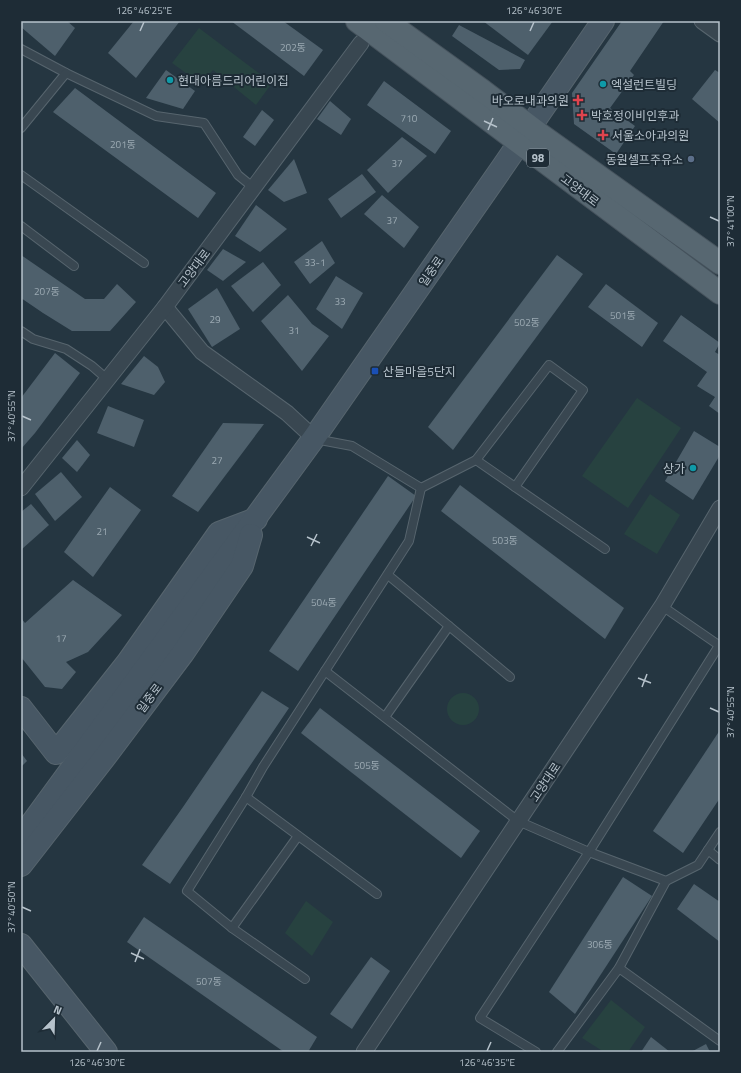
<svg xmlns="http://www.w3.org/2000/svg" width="741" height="1073" font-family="'Titillium Web','Noto Sans KR',sans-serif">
  <rect width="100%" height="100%" fill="#253641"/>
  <g fill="#274240">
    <polygon points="199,28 272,83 256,105 213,70 201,84 172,63"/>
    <polygon points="637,398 681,428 628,508 582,476"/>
    <polygon points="650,494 680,515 657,554 624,534"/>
    <circle cx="463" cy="709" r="16"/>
    <polygon points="306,901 333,922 312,956 285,933"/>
    <polygon points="611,1000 645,1027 628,1052 604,1052 582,1038"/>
  </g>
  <g fill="#4e606c">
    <polygon points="21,21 67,21 75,28 55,56 21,27"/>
    <polygon points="134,21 180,21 136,78 108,53"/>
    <polygon points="231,21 283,21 323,50 304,76"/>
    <polygon points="483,21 553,21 528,55"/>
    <polygon points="622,21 664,21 630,71 634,75 610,108 635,126 616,154 574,124 572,93"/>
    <polygon points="459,25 525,60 520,69 499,70 452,36"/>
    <polygon points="166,70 195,91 183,109 146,98"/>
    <polygon points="715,70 720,73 720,123 692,99"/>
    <polygon points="384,81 451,131 435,154 367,105"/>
    <polygon points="75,88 216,193 198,218 53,112"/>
    <polygon points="330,101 351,119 341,135 317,119"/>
    <polygon points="262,110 274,120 255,146 243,137"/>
    <polygon points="402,137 427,156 388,193 367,170"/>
    <polygon points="294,159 307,193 284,202 268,190"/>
    <polygon points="362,174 376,192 341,218 328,199"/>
    <polygon points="382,195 419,227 404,248 364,214"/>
    <polygon points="256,205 287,229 260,252 235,236"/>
    <polygon points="322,241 335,263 310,284 294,262"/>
    <polygon points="223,249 246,262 223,281 207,270"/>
    <polygon points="21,255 85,299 104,299 117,284 136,302 110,331 72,331 43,313 21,298"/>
    <polygon points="557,255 583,274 453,450 428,427"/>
    <polygon points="263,262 281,285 253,312 231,286"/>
    <polygon points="336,276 363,293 342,329 316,309"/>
    <polygon points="606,284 658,323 642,347 588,307"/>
    <polygon points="217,288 240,329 212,347 188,309"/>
    <polygon points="288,295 312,324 329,336 302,371 261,321"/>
    <polygon points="681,315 720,343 715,352 720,355 720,414 709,406 715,397 697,386 707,372 663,341"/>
    <polygon points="55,353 80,373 35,433 21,449 21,398"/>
    <polygon points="144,356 158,367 165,382 154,395 121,384"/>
    <polygon points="108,406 144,420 134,447 97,433"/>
    <polygon points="223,423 264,424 198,512 172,496"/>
    <polygon points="694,431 720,447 720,455 693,500 665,481"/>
    <polygon points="77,440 90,455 77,472 62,458"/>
    <polygon points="61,472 82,497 55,521 35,494"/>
    <polygon points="388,476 416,496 298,671 269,651"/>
    <polygon points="460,485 624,608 605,639 441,511"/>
    <polygon points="110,487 141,510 93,577 64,552"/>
    <polygon points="31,504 49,525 22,549 21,547 21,512"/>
    <polygon points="73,580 122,615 88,652 66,662 76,672 62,689 45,687 21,657 21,618 25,623"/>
    <polygon points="262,691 289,708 170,884 142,865 183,807"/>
    <polygon points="320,708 480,831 461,858 301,733"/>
    <polygon points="720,730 720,798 683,853 653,831"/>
    <polygon points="21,753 27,761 21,767"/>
    <polygon points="623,877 652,896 575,1014 549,992"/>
    <polygon points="694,884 720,902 720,942 677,909"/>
    <polygon points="144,917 317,1037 308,1052 284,1052 127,942"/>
    <polygon points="371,957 390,971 352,1029 330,1014"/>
    <polygon points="651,1037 670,1052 641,1052"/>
    <polygon points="706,1044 710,1052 691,1052"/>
  </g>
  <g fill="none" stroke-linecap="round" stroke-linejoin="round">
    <g stroke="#57656e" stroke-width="10">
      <g id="lane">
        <polyline points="21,49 66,73 156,116 204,123 238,175 254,188"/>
        <polyline points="21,128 66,73"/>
        <polyline points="21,175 144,263"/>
        <polyline points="21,226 74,266"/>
        <polyline points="21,331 33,339 66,349 92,366 107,379"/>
        <polyline points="315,439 352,446 421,488"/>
        <polyline points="476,460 549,365 583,390 515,487"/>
        <polyline points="421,488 476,460 605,549"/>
        <polyline points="388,575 510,677"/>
        <polyline points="662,606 720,646"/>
        <polyline points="325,671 518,821 589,852 666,881 698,865 720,832"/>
        <polyline points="385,717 449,626"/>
        <polyline points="246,797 377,894"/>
        <polyline points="708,850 720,860"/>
        <polyline points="232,928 298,836"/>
        <polyline points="619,968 720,1041"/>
        <polyline points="305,979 232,928 187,891 246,797 263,767 409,541 421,488"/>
        <polyline points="536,1052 480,1018 589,852 720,644"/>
        <polyline points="557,1052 619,968 666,881"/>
      </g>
    </g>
    <g stroke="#57656e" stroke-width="17">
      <g id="street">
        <polyline points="702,21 720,34"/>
        <polyline points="165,307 202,352 287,413 314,438"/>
        <polyline points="21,488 165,307 361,43"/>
        <polyline points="364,1052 662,606 720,508"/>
      </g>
    </g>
    <g stroke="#57656e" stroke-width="24">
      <g id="secondary">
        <polyline points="21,708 56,753 128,662 219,533 256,519"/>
        <polyline points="21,838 314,438 504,165 603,21"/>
        <polyline points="21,865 108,753 183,653 242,566 251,535"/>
        <polyline points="21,945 106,1052"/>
      </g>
    </g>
    <g stroke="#46535d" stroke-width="24">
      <g id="primary">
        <polyline points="357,21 720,293"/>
        <polyline points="386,21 483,91 541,135 720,263"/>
      </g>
    </g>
    <use href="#lane" stroke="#394751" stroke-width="8"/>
    <use href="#street" stroke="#394751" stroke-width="15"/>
    <use href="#secondary" stroke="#475764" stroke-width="22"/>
    <use href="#primary" stroke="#576771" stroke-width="22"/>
  </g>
  <path fill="none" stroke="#b6c2cb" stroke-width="1.5" d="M140 31 144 22M530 31 534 22M484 121 497 127M488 130 493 118M710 217 719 221M22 416 31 420M307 537 320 543M311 546 317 534M638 678 651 683M642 687 647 674M710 708 719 712M22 907 31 911M131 953 144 959M135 962 140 949M97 1051 101 1042M487 1051 491 1042"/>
  <g fill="#0f9aa8" stroke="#1e2c36" stroke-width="1.5">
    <circle cx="170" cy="80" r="4"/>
    <circle cx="603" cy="84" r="4"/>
    <circle cx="693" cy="468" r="4"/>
  </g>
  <g fill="#e0444e" stroke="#1e2c36" stroke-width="1.5">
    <path d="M576 94h4v4h4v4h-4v4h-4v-4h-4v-4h4z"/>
    <path d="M580 109h4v4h4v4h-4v4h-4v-4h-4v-4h4z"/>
    <path d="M601 129h4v4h4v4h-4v4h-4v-4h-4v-4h4z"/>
  </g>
  <circle fill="#5c6f8a" stroke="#1e2c36" stroke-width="1.5" cx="691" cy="159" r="4"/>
  <rect fill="#1a4fb4" stroke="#1e2c36" stroke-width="1.5" x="371" y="367" width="8" height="8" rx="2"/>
  <g text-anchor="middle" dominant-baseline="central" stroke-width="4" stroke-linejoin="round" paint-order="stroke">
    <g font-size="10" fill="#9caab3">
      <text x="293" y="47">202동</text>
      <text x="409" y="118">710</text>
      <text x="123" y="144">201동</text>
      <text x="397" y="163">37</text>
      <text x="392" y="220">37</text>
      <text x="315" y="262">33-1</text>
      <text x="47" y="291">207동</text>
      <text x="340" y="301">33</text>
      <text x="623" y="315">501동</text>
      <text x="215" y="319">29</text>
      <text x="527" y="322">502동</text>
      <text x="294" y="330">31</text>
      <text x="217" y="460">27</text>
      <text x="102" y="531">21</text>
      <text x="505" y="540">503동</text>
      <text x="324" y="602">504동</text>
      <text x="61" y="638">17</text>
      <text x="367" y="765">505동</text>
      <text x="600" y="944">306동</text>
      <text x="209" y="981">507동</text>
    </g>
    <rect fill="#1e2c36" stroke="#88959e" stroke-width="1" x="527" y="149" width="22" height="18" rx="3"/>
    <g font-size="11" font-weight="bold" fill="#b6c2cb">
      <text x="538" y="158">98</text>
    </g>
    <g font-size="12" fill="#b6c2cb" stroke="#1e2c36" text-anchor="start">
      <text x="178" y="80">현대아름드리어린이집</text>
      <text x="611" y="84">엑설런트빌딩</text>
      <text x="569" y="100" text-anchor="end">바오로내과의원</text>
      <text x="591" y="115">박호정이비인후과</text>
      <text x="612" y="135">서울소아과의원</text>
      <text x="683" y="159" text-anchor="end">동원셀프주유소</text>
      <text x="383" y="371">산들마을5단지</text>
      <text x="685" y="468" text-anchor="end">상가</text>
    </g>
    <g font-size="12" fill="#b6c2cb" stroke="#1e2c36">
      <text transform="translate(580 190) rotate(37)">고양대로</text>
      <text transform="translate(194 268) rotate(-53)">고양대로</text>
      <text transform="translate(431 271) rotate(-55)">일중로</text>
      <text transform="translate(149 698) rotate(-53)">일중로</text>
      <text transform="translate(545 782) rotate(-56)">고양대로</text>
    </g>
  </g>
  <rect width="741" height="1073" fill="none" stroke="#1e2c36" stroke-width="44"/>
  <g transform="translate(54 1019) rotate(23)" stroke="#1e2c36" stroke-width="3" paint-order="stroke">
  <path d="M0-3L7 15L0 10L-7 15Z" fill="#b6c2cb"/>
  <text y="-6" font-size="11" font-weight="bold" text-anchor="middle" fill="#b6c2cb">N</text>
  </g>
  <rect x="22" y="22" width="697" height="1029" fill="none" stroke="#b6c2cb" stroke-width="1.5"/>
  <g font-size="10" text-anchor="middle" fill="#b6c2cb">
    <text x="144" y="14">126°46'25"E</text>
    <text x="534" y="14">126°46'30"E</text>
    <text transform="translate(730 221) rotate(-90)" y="4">37°41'00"N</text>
    <text transform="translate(11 416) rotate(-90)" y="4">37°40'55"N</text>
    <text transform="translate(730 712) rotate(-90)" y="4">37°40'55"N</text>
    <text transform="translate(11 907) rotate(-90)" y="4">37°40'50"N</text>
    <text x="97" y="1066">126°46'30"E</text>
    <text x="487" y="1066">126°46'35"E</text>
  </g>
</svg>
